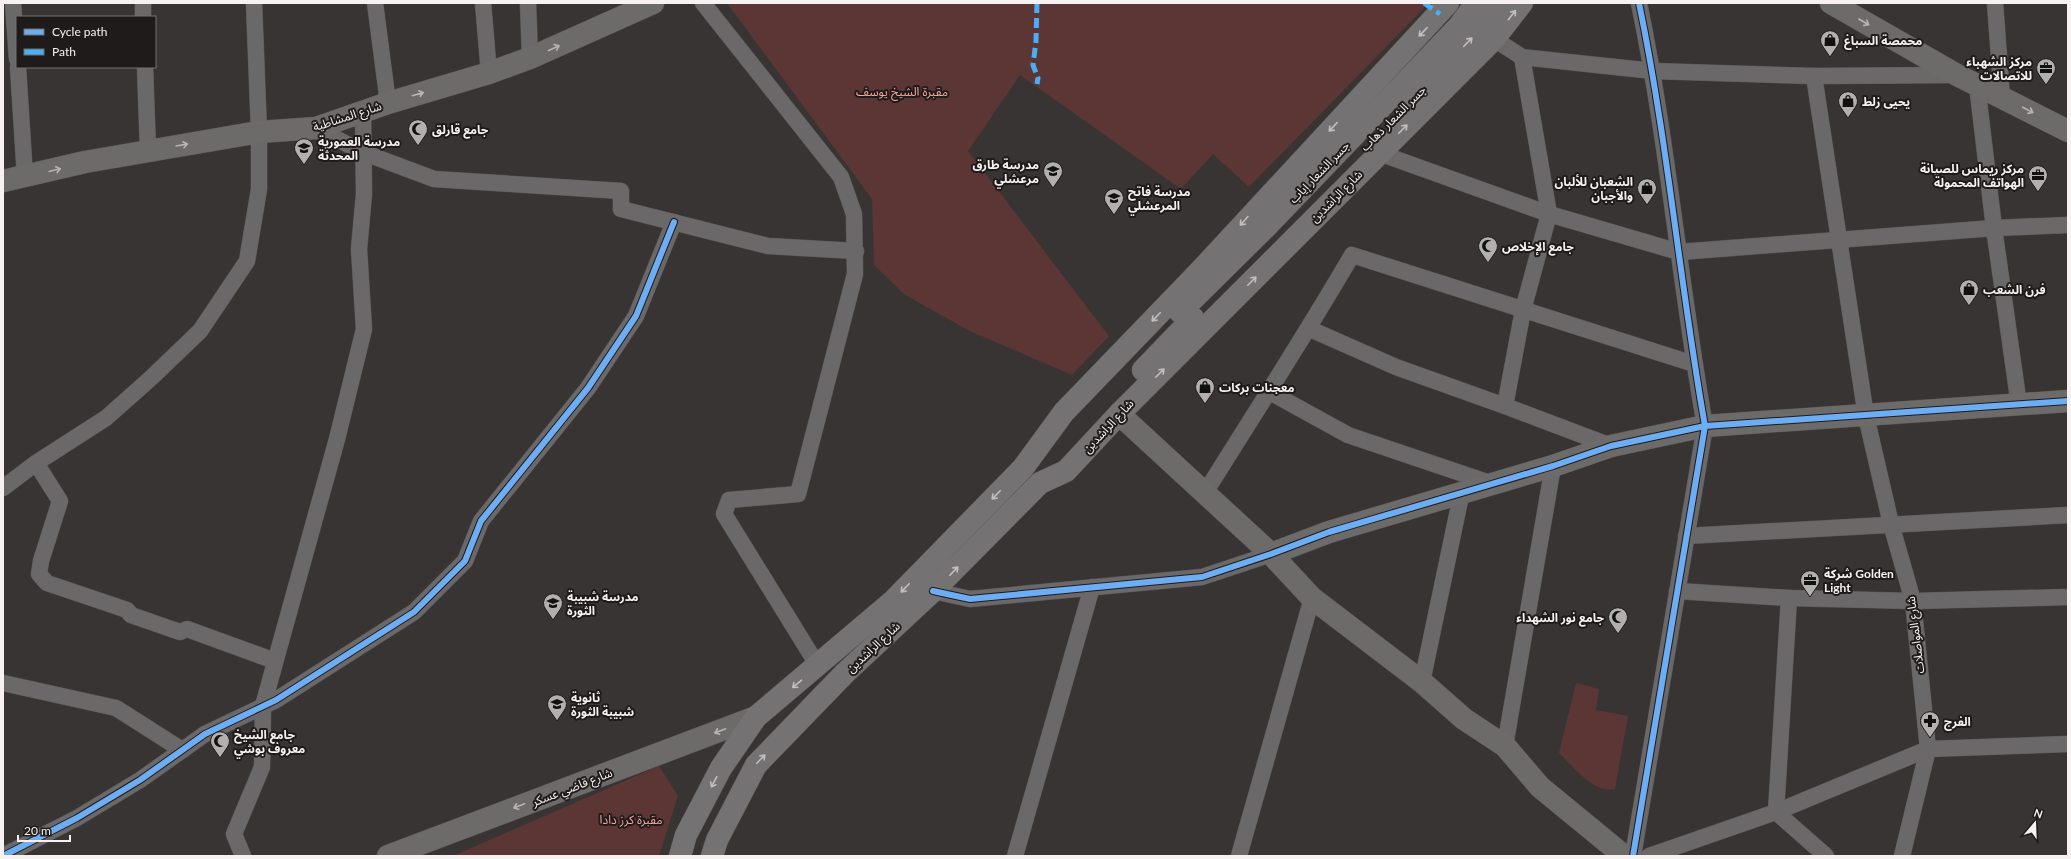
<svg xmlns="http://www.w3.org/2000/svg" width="2071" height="859" font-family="Lato,'Noto Sans Arabic',sans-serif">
  <rect width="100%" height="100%" fill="#393434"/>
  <g fill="#5b3635">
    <polygon points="727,3 1429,3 1249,187 1213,154 1181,189 1020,75 968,151 1109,336 1072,375 970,331 905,295 874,265 872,199"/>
    <path d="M1576 683 1599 689 1596 710 1628 716 1615 789C1594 794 1574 767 1559 753Z"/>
    <polygon points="659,766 678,796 659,856 453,856"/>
  </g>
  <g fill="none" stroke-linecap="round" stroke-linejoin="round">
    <g stroke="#575353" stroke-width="17">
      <g id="street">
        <polyline points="13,3 17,59"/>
        <polyline points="143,3 143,17"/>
        <polyline points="375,3 388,103"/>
        <polyline points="483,3 489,73"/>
        <polyline points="528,3 530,58"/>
        <polyline points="703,3 841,177 854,214 855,274 798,494 729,500 724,514 818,666"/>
        <polyline points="1995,3 2002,97"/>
        <polyline points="1494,39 1522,57 1653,71 1814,76 1956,75"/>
        <polyline points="18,67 25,177"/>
        <polyline points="145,67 148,151"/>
        <polyline points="1814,76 1866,416 1891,524 1913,601 1928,749 1902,856"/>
        <polyline points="1977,85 1994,228 2019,405"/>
        <polyline points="316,128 362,152 434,179 621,191 621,209 768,246 856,251"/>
        <polyline points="1379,153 1549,214 1679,252 1994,228 2068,225"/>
        <polyline points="1310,329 1396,367 1505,406 1611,446"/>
        <polyline points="1268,391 1348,435 1490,483"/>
        <polyline points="1505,406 1523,310 1549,214 1522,57"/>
        <polyline points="36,463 60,501 41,561 39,574 47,583 127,610 131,615 180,632 187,629 275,661"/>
        <polyline points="3,488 36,463 106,418 151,378 200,331 247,261 259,189 259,132 254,3"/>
        <path d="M1205 493C1254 414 1305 336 1352 255L1694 364"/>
        <polyline points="1686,536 2068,515"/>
        <polyline points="933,591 970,599 1202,577 1271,554"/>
        <polyline points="1677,591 1789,598 1913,601 2068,597"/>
        <polyline points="1789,598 1776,812 1826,856"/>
        <polyline points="1422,682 1462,491"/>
        <polyline points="3,683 116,708 182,750"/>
        <polyline points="1505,746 1553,466"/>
        <polyline points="3,856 77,818 140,780 205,734 276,700 414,612 465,561 481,521 588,388 636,316 674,222"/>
        <polyline points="243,856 234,834 262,767 263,706 337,439 364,329 359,249 364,194 363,112"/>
        <polyline points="1015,856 1092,587"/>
        <polyline points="1239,856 1312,598"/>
        <path d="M1633 856 1705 426C1680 286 1668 143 1639 3"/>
        <polyline points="1649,856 1776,812 1928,749 2068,744"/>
      </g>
    </g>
    <g stroke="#575353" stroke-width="23">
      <g id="secondary">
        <polyline points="1831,3 1957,75 2068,131"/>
        <polyline points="3,181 85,162 259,132 316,128 388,103 489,73 530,58 653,3"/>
        <polyline points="1119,414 1271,554 1312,598 1422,682 1464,719 1505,746 1540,787 1624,856"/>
        <polyline points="1271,554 1329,532 1553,466 1611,446 1705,426 2068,401"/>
        <polyline points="388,856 756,717"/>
      </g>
    </g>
    <g stroke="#575353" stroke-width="23">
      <g id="primary">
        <polyline points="1408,103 1473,36 1498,3"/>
        <polyline points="1180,312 1267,226 1459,26 1476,3"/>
        <polyline points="1143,370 1193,318"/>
        <polyline points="680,856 686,835 721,768 756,717 893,601 1023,468 1064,412 1200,271 1448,3"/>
        <polyline points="712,856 717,840 756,765 845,673 933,591 1040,483 1066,471 1119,414 1494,39 1522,3"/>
      </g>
    </g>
    <use href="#street" stroke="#6a6868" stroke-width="16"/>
    <use href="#secondary" stroke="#6d6a6a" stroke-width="22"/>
    <use href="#primary" stroke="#747272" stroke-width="22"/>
    <g stroke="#49aef6" stroke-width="5" stroke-dasharray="10 5" stroke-linecap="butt">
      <polyline points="1037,3 1036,41 1033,65 1038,78 1037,84"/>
      <polyline points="1424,3 1440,14"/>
    </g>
    <g stroke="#1f1b1b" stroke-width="8">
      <g id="cycleway">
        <polyline points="933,591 970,599 1202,577 1271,554 1329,532 1553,466 1611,446 1705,426 2068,401"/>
        <polyline points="3,856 77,818 140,780 205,734 276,700 414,612 465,561 481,521 588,388 636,316 674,222"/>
        <path d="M1633 856 1705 426C1680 286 1668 143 1639 3"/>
      </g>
    </g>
    <use href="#cycleway" stroke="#6dadf4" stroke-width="6"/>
  </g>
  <defs><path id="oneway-shaft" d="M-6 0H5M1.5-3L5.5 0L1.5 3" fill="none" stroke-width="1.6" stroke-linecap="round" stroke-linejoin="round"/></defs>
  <g stroke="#c3bebe">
    <use href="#oneway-shaft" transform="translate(1512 15) rotate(-52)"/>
    <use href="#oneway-shaft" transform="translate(1423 32) rotate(133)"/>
    <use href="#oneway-shaft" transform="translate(1468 42) rotate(-46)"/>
    <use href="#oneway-shaft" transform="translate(1333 127) rotate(133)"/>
    <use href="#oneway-shaft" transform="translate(1403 129) rotate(-45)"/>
    <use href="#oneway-shaft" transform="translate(1244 221) rotate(132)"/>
    <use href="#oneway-shaft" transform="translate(1252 281) rotate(-45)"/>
    <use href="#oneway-shaft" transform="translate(1156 317) rotate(134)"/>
    <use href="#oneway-shaft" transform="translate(1160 373) rotate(-45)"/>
    <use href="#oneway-shaft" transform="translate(996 495) rotate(134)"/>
    <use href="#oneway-shaft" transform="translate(954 571) rotate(-46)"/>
    <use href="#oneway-shaft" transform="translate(905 588) rotate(134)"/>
    <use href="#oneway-shaft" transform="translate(797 684) rotate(140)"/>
    <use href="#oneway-shaft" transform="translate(761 759) rotate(-46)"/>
    <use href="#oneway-shaft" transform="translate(714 782) rotate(118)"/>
  </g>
  <g stroke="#b9b4b4">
    <use href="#oneway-shaft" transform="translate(1864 22) rotate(30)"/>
    <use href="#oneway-shaft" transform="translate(554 48) rotate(-24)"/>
    <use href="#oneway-shaft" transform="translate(418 94) rotate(-16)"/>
    <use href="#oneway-shaft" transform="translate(2028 110) rotate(28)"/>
    <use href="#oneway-shaft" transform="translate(182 145) rotate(-10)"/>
    <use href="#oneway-shaft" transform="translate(55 170) rotate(-14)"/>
    <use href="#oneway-shaft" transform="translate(720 731) rotate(159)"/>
    <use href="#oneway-shaft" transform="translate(519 806) rotate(159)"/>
  </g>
  <defs>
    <g id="shop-pin" transform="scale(1)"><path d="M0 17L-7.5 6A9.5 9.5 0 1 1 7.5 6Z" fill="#b4afaf" stroke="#1f1b1b"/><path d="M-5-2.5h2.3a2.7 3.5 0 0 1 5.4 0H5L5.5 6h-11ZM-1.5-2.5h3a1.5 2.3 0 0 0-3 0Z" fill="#111"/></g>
    <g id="office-pin" transform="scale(1)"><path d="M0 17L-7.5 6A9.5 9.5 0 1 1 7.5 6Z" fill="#b4afaf" stroke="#1f1b1b"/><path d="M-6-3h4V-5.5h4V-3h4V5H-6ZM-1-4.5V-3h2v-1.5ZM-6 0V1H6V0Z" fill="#111"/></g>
    <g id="mosque-pin" transform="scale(1)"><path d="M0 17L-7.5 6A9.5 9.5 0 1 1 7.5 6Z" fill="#b4afaf" stroke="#1f1b1b"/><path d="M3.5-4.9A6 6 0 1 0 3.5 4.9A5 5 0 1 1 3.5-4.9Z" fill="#111"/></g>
    <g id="school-pin" transform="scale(1)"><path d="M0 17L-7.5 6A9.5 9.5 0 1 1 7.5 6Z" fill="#b4afaf" stroke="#1f1b1b"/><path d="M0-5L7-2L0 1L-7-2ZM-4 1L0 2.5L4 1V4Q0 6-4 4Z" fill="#111"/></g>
    <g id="pharmacy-pin" transform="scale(1)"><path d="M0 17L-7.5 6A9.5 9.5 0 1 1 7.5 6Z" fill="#b4afaf" stroke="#1f1b1b"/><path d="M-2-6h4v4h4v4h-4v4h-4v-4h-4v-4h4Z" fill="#111"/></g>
  </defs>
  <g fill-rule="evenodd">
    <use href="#shop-pin" x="1830" y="40"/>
    <use href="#office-pin" x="2046" y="68"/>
    <use href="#shop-pin" x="1848" y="101"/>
    <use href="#mosque-pin" x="418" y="129"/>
    <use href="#school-pin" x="304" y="148"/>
    <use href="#school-pin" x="1053" y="171"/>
    <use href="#office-pin" x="2038" y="175"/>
    <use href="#shop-pin" x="1647" y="188"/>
    <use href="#school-pin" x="1114" y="198"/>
    <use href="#mosque-pin" x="1488" y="246"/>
    <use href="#shop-pin" x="1969" y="289"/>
    <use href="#shop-pin" x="1205" y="387"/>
    <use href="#office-pin" x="1810" y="580"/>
    <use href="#school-pin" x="553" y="603"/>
    <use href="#mosque-pin" x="1618" y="617"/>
    <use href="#school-pin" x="557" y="704"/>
    <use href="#pharmacy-pin" x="1930" y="721"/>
    <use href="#mosque-pin" x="220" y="741"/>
  </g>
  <g text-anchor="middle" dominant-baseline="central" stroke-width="4" stroke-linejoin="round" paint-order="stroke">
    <g font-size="12" font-weight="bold" fill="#f7f1f1" stroke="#1f1b1b" text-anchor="start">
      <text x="1844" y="40">محمصة السباغ</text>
      <text x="2032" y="61" text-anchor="end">مركز الشهباء<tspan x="2032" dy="14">للاتصالات</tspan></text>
      <text x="1862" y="101">يحيى زلط</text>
      <text x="432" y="129">جامع قارلق</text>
      <text x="318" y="141">مدرسة العمورية<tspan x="318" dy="14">المحدثة</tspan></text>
      <text x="1039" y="164" text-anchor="end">مدرسة طارق<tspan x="1039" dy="14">مرعشلي</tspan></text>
      <text x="2024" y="168" text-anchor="end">مركز ريماس للصيانة<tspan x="2024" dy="14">الهواتف المحمولة</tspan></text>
      <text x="1633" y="181" text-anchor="end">الشعبان للألبان<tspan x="1633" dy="14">والأجبان</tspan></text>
      <text x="1128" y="191">مدرسة فاتح<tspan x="1128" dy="14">المرعشلي</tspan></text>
      <text x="1502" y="246">جامع الإخلاص</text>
      <text x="1983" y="289">فرن الشعب</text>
      <text x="1219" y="387">معجنات بركات</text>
      <text x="1824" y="573">شركة Golden<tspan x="1824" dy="14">Light</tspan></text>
      <text x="567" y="596">مدرسة شبيبة<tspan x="567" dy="14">الثورة</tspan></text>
      <text x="1604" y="617" text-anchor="end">جامع نور الشهداء</text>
      <text x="571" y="697">ثانوية<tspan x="571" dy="14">شبيبة الثورة</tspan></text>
      <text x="1944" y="721">الفرج</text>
      <text x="234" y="734">جامع الشيخ<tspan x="234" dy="14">معروف بوشي</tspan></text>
    </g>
    <g font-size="12" fill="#fba6a3" stroke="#1f1b1b">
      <text x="902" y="91">مقبرة الشيخ يوسف</text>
      <text x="631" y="819">مقبرة كرز دادا</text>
    </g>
    <g font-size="12" fill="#f7f1f1" stroke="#1f1b1b">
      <text transform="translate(347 116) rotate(-18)">شارع المشاطية</text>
      <text transform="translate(1393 118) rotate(-45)">جسر الشعار ذهاب</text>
      <text transform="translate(1319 172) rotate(-46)">جسر الشعار إياب</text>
      <text transform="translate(1336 196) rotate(-45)">شارع الراشدين</text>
      <text transform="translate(1108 426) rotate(-47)">شارع الراشدين</text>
      <text transform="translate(1915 635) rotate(-97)">شارع المواصلات</text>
      <text transform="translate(873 647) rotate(-43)">شارع الراشدين</text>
      <text transform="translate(572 787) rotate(-21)">شارع قاضي عسكر</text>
    </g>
  </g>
  <rect width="2071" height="859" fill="none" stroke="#f7f1f1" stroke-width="8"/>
  <rect x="16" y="16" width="140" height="52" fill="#1f1b1b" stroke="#757171"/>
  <rect x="24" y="29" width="20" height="6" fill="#6dadf4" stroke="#757171"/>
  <text x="52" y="36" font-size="12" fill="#f7f1f1">Cycle path</text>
  <rect x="24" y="49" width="20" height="6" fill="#49aef6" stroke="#757171"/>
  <text x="52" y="56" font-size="12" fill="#f7f1f1">Path</text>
  <g transform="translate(2035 823) rotate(19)" stroke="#1f1b1b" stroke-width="3" paint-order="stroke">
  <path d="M0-3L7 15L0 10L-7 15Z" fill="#f7f1f1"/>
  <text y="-6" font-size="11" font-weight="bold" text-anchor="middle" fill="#f7f1f1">N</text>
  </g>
  <path d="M18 835v6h52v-6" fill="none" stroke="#f7f1f1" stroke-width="2"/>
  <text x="24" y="835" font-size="12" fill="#f7f1f1" stroke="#1f1b1b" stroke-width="3" paint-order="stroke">20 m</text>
</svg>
